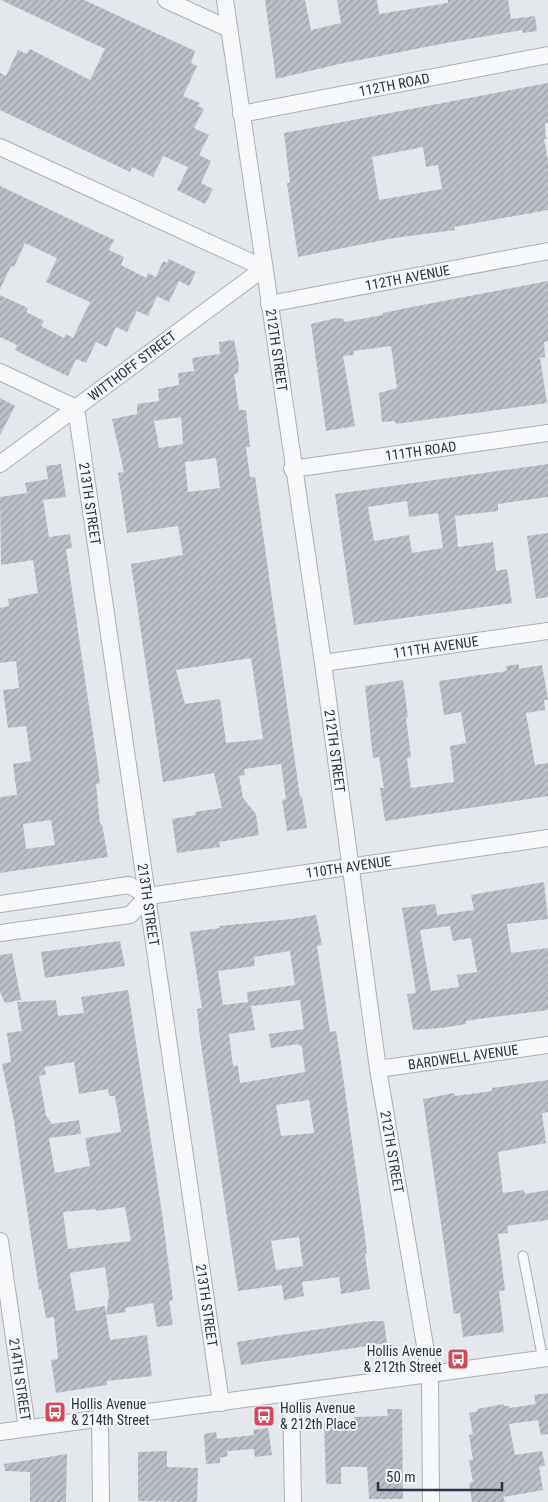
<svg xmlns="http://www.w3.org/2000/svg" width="548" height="1502" font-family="'Roboto Condensed',sans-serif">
  <defs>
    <pattern id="building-hatch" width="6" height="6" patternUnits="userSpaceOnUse" patternTransform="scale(1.25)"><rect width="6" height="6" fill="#bbc0ca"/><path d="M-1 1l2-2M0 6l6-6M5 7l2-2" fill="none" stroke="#989da6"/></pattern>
  </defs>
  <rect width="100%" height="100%" fill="#e4e7ec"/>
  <g fill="url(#building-hatch)" fill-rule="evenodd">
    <polygon points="1,0 84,0 195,51 191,63 197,66 183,96 200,103 198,106 204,109 194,128 209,135 199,155 211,161 201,183 213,189 205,204 177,190 188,167 163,156 153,177 132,167 130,172 0,110 0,73 6,76 18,50 27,54 30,49 90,80 105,49"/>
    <polygon points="265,0 305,0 311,30 341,23 337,0 377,0 379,14 448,3 448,0 508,0 511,19 535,16 537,31 523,33 522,30 446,43 339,64 276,79"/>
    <path d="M548 83V123H545L546 139H544L548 160V210L454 227 455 230 394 238 298 257 287 183H290L284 133ZM423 147 426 167 438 165 442 189 379 200 372 157Z"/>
    <polygon points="0,186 114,240 109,250 124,257 121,265 146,278 148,273 156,277 163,261 167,263 169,259 196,272 189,286 179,281 169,302 157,296 148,316 137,311 127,332 116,327 107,347 96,342 86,363 76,359 68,376 63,374 15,350 17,345 0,337 0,295 28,308 26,312 44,321 41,326 64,338 66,334 73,338 90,302 46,282 57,258 25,243 14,267 11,266 0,289"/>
    <polygon points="548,281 548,341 544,342 545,357 540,358 547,403 396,424 395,421 382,422 379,393 397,388 391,346 353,351 354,355 343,356 355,426 326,431 311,324 336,318 344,319 344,322 383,315 383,313 417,306"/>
    <path d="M234 340 239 365 238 373 234 374 239 410H246L250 447H246L250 477H255L300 797H302L307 828 287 831 282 800 286 799 281 764 244 769 245 775 239 776 243 798 256 814 259 835 219 842 220 847 177 853 172 819 195 815V812L222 808 214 773 163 782 131 564 183 555 178 526 127 533 118 473 124 472 112 419 137 414V404L159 401 158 389 179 385 178 373 194 371 192 358 220 354 219 342ZM181 417 183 444 159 448 154 421ZM216 458 220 488 188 492 185 462ZM251 658 263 739 226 743 220 699 185 704 176 670Z"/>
    <polygon points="0,398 15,406 0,435"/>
    <path d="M61 464 66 497 43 500 49 537 70 534 72 548 66 549 97 761 100 783 96 784 100 824H102L108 857 0 873V797L17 795 13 764 31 761 26 726 8 728 3 690 19 688 16 661 0 663V608L9 606 8 599 38 593 33 560 1 565 0 497 27 493 25 483 48 479 46 466ZM51 820 55 845 26 849 23 824Z"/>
    <path d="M548 464V497L498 504V511L455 516 458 547 493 542 496 571 507 569 512 603 354 625 335 494ZM407 501 409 517 438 513 443 548 412 553 409 535 374 541 368 507Z"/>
    <polygon points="548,533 548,597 536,599 527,536"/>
    <polygon points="519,664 519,669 542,665 548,700 544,700 545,710 526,713 535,765 548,763 548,796 385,821 380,788 384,788 379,757 373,758 365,686 403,680 408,717 406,718 411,757 407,758 411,788 454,782 450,746 466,743 461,712 444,715 439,681 507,671 506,666"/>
    <path d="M544 882 548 919 507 924 511 953 548 948V1010L478 1019 466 1021V1024L441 1028 413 1030 407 994 416 993 402 908 435 904 437 915 474 910 471 895ZM450 926 453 941 471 938 477 972 457 975 459 987 431 991 420 930Z"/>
    <path d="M316 915 322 945 317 946 330 1032 336 1031 341 1062 364 1229 367 1253 365 1254 370 1289 341 1294 339 1277 302 1282 304 1296 284 1300 282 1285 238 1291 200 1038 197 1009 202 1008 190 932 220 928 219 926 291 919ZM290 951 295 985 247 992 248 1002 223 1005 218 971 255 966 254 957ZM300 1000 304 1029 269 1034 271 1048 299 1044V1046H302L305 1072 240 1083 238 1065 233 1066 229 1034 255 1030 251 1006ZM309 1100 314 1133 281 1136 276 1105ZM299 1237 303 1266 276 1270 271 1241Z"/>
    <polygon points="120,941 125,966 45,978 41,952"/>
    <polygon points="12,953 21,1000 5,1003 0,992 0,955"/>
    <path d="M128 990 162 1213 173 1300 169 1301 173 1325 157 1327 153 1303 125 1308 126 1312 106 1315 110 1340 147 1335 152 1376 107 1381V1385L56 1393 51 1360 58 1359 54 1317 46 1318 41 1289 39 1290 14 1121 2 1064 11 1062 7 1033 22 1031 17 1002 56 1000 58 1016 84 1013 81 997ZM74 1062 79 1094 108 1089 109 1096H115L121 1132 85 1138 90 1166 55 1173 49 1138 81 1134 79 1120 52 1124 46 1115 39 1076 46 1074 44 1067ZM125 1207 131 1241 68 1249 63 1212 96 1209V1211ZM105 1267 109 1295 106 1315 105 1306 76 1311 70 1273Z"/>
    <polygon points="548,1080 548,1112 542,1113 546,1143 498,1152 503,1193 524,1190 525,1194 548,1190 548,1220 507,1226 508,1233 498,1234 505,1290 499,1291 504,1332 463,1337 460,1313 454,1314 423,1099 454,1093 455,1096 492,1091 492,1088"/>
    <polygon points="372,1321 384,1321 387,1343 241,1365 237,1342"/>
    <polygon points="548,1393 548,1434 541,1435 538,1420 509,1424 515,1455 542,1451 545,1465 539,1467 543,1490 503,1497 505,1502 472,1502 469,1483 473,1482 469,1460 473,1460 469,1435 473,1434 469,1413 478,1411 477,1409 504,1404 504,1406 509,1406 510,1408 536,1404 534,1395"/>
    <polygon points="387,1409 402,1409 403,1499 369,1499 367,1467 341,1467 341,1484 326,1484 324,1424 355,1424 354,1417 388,1416"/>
    <polygon points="268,1428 272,1455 255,1457 254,1449 227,1451 228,1456 220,1458 220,1463 206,1464 204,1434 216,1432 217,1439 254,1435 253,1430"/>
    <polygon points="167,1451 167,1467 198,1468 197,1502 138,1501 138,1452"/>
    <polygon points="67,1454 66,1502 30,1502 30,1472 5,1471 4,1464"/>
  </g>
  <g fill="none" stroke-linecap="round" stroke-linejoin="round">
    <g stroke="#a9aeb7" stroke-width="11">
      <polyline id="lane" points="523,1256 543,1360"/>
    </g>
    <g stroke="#a9aeb7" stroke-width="18">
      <g id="street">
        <polyline points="166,0 229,29"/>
        <path id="s1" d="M225 0 323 663 378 1069 430 1375 431 1502"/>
        <path id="s2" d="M241 114 548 55"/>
        <polyline points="0,147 264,268 0,464"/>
        <path id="s3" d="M269 304 548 251"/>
        <path id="s4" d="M0 372 76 408 221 1403"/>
        <path id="s5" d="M292 469 548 433"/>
        <path id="s6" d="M323 663 548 631"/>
        <path id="s7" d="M0 904 129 885 148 896 548 838"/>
        <polyline points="0,933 130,915 148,896"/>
        <path id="s8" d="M378 1069 548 1045"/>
        <path id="s9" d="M0 1241 27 1428"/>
        <polyline points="291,1394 293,1502"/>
        <polyline points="100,1418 101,1502"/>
        <polyline points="0,1432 548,1358"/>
      </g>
    </g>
    <use href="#lane" stroke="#f7f8fa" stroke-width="9"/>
    <use href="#street" stroke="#f7f8fa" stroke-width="16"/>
  </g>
  <defs>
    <g id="bus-square" transform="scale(1.125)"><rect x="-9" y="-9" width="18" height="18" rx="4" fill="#d1495b" stroke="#f4f6f9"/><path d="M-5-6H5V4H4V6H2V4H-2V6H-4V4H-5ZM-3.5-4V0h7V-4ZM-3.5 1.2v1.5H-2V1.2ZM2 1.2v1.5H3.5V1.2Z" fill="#fff"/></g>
  </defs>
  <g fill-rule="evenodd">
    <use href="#bus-square" x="458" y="1359"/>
    <use href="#bus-square" x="55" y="1412"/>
    <use href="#bus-square" x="264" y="1416"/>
  </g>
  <g text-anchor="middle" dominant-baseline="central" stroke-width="4" stroke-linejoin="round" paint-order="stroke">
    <g font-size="14" fill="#2b3445" stroke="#f4f6f9">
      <text stroke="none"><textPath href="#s2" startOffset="156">112TH ROAD</textPath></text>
      <text stroke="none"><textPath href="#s3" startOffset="141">112TH AVENUE</textPath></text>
      <text stroke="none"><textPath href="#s1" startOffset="354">212TH STREET</textPath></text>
      <text transform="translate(132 366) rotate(-37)">WITTHOFF STREET</text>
      <text stroke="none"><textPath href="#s5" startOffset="130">111TH ROAD</textPath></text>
      <text stroke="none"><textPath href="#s4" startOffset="181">213TH STREET</textPath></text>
      <text stroke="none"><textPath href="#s6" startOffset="114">111TH AVENUE</textPath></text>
      <text stroke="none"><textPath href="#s1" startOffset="759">212TH STREET</textPath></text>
      <text stroke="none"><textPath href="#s7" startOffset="355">110TH AVENUE</textPath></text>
      <text stroke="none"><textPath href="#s4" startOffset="586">213TH STREET</textPath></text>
      <text stroke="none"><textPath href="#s8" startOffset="86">BARDWELL AVENUE</textPath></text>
      <text stroke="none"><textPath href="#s1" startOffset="1164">212TH STREET</textPath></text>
      <text stroke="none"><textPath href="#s4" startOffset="991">213TH STREET</textPath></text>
      <text stroke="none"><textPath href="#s9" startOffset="140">214TH STREET</textPath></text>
    </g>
    <g font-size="14" fill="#2b3445" stroke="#f4f6f9" text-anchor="start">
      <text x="442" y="1351" text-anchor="end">Hollis Avenue<tspan x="442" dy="16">&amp; 212th Street</tspan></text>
      <text x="71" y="1404">Hollis Avenue<tspan x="71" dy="16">&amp; 214th Street</tspan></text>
      <text x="280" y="1408">Hollis Avenue<tspan x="280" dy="16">&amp; 212th Place</tspan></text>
    </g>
  </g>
  <path d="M378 1482v8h124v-8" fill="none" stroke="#2b3445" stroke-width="2.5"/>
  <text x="386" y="1482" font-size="15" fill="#2b3445" stroke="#f4f6f9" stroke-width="4" paint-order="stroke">50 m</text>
</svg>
